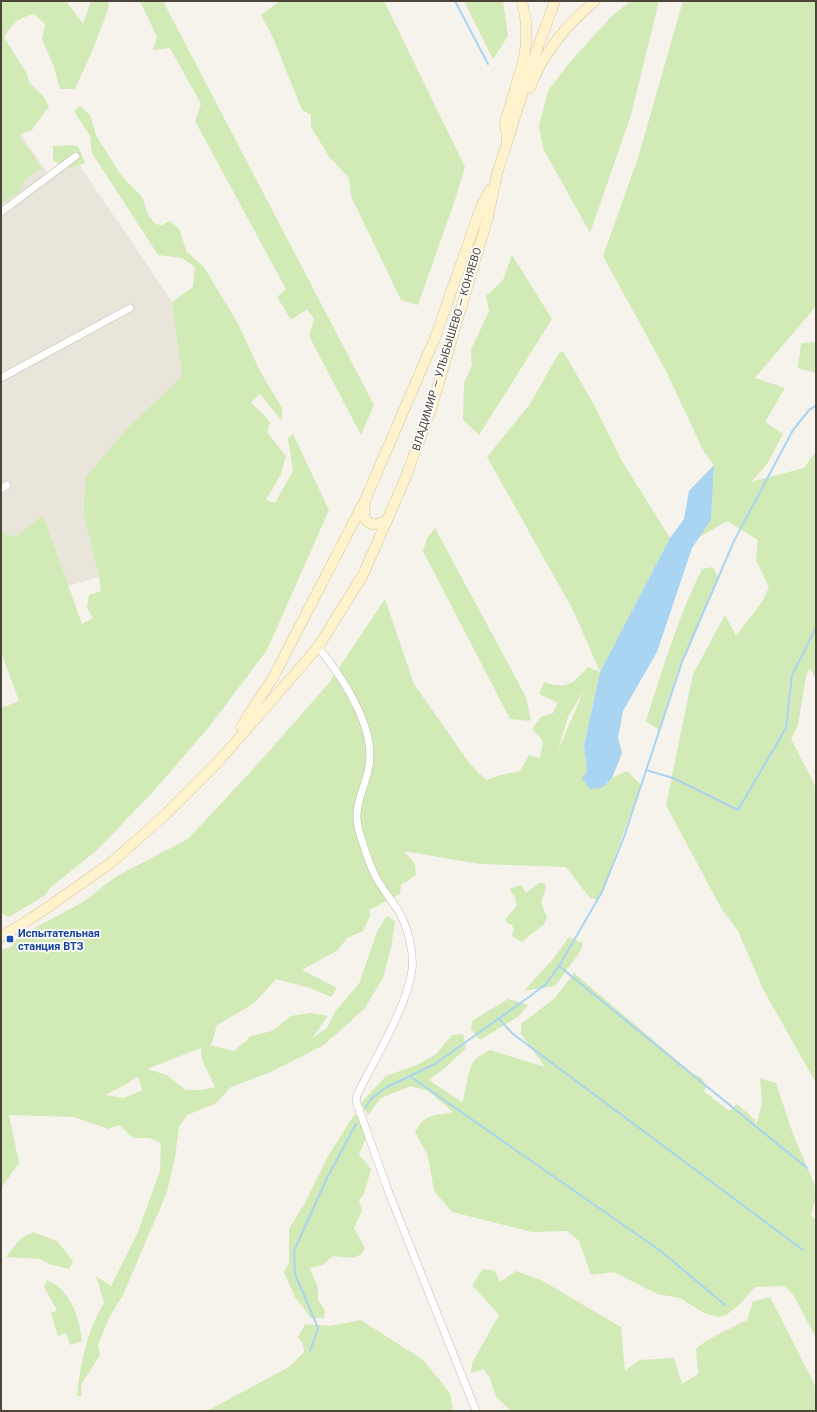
<svg xmlns="http://www.w3.org/2000/svg" width="817" height="1412" font-family="Roboto,sans-serif">
  <rect width="100%" height="100%" fill="#f6f3ec"/>
  <polygon fill="#eae5da" points="1,108 5,111 48,174 74,157 172,302 182,377 129,426 86,477 83,513 99,577 68,586 43,515 15,537 1,531"/>
  <g fill="#d2eab5" fill-rule="evenodd">
    <path d="M1 1H66L83 24 91 1H107L109 7 93 49 75 89H60L54 67 42 39 45 24 34 14C19 18 12 23 4 37L27 74 29 82 44 97 49 106 32 130 18 135 42 168 25 180C23 192 11 198 1 203Z"/>
    <polygon points="140,1 163,1 374,405 361,435 309,336 314,319 307,309 291,320 277,297 286,289 195,121 201,104 170,48 153,50 157,37"/>
    <polygon points="280,1 384,1 465,167 456,197 418,305 401,300 351,196 349,178 330,158 311,127 311,115 302,110 274,40 261,15"/>
    <polygon points="464,1 503,1 508,36 493,59"/>
    <polygon points="631,1 659,1 631,115 590,233 543,148 539,126 548,91 569,63 614,14"/>
    <polygon points="683,1 816,1 816,306 755,378 785,388 765,422 783,434 767,464 751,482 804,468 816,451 816,679 810,668 806,676 798,725 791,739 816,787 816,1083 763,989 738,931 721,908 666,805 693,674 725,615 736,636 762,602 769,587 756,560 758,540 727,521 698,538 711,520 714,465 703,450 667,373 603,256 638,158"/>
    <path d="M80 106 90 115 96 135 120 174 142 197 148 214 155 224 162 225 170 221 180 230 186 251 204 267 237 322 261 373 282 408V421L260 394 251 402C257 410 265 414 270 423L267 432 286 456 281 474 266 500 275 503 293 471 288 438 293 434 329 510 267 650 209 727 152 793 96 851 52 886 44 896 9 917 1 913V708L19 701 1 652V531L15 537 43 515 82 624 93 618 87 608 89 595 101 591 99 577 83 513 86 477 129 426 182 377 172 302 193 287 195 267 182 258 158 255 92 153 90 136 74 111Z"/>
    <polygon points="72,145 78,146 85,163 69,168 53,161 53,146"/>
    <polygon points="512,255 552,319 479,435 463,420 464,383 472,365 471,350 489,311 486,296 503,280"/>
    <polygon points="816,342 816,373 798,368 801,343"/>
    <path d="M563 351 594 405 622 461 670 538 600 672 584 744 587 771 602 788 612 778 627 771 641 785 602 892 598 900 590 898 566 867 480 864 404 851 415 864 416 875 401 885 400 894 369 910 370 916 363 931 347 938 338 950 302 970 337 988 331 997 310 988 276 979 253 1004 217 1025 212 1043 209 1045 234 1051 251 1036 272 1031 291 1016 311 1013 328 1016 312 1038 327 1028 336 1010 359 984 377 932 387 916 395 921 391 948 383 978 365 1008 324 1045 271 1072 231 1087 215 1104 187 1115 179 1127 175 1157 167 1192 123 1295 109 1318 98 1345 100 1355 81 1385 82 1396H77C80 1365 87 1330 104 1303L96 1276 111 1286 138 1232 150 1198 160 1171 161 1143 149 1138H133L120 1125 108 1129 74 1117 9 1115 19 1163 1 1188V950L11 947 18 937 83 902 117 876 188 839 264 757 328 684 385 599 414 684 470 764 486 780 501 775 520 771 529 755 540 758 543 741 532 729 541 717 553 713 558 703 539 694 544 682C567 690 573 684 588 667L600 672 573 610 487 457 530 404 559 353ZM584 690 557 753 568 717ZM201 1048 202 1060 215 1087 202 1090H185L167 1075 147 1069ZM138 1076 142 1090 124 1098 105 1095 127 1084Z"/>
    <polygon points="435,528 526,697 531,721 510,719 423,551 427,538"/>
    <path d="M713 567 718 578 682 662 659 730 646 721C662 670 678 617 702 569Z"/>
    <polygon points="539,883 545,883 546,888 541,902 547,917 545,923 522,942 512,936 514,930 512,925 507,923 505,919 517,906 515,897 509,889 521,885 526,893"/>
    <polygon points="569,937 583,943 580,952 555,986 524,991 553,959"/>
    <path d="M574 973 692 1073 702 1078 706 1087 704 1091 729 1111 737 1104 755 1120 756 1125 762 1104 760 1078 776 1083 793 1134 816 1188V1197L811 1214 816 1221V1338L794 1296 785 1286 755 1287 738 1306 726 1315 718 1317 704 1313 680 1298 657 1294 614 1272 591 1275 579 1241 567 1231 532 1232 452 1212 434 1191 428 1156 415 1132C425 1113 434 1116 453 1112L428 1091 411 1086 381 1098 368 1115 361 1103 386 1076 417 1065 436 1054 452 1035 463 1034 466 1048 445 1068 429 1080 462 1102C468 1089 466 1069 476 1059 480 1055 486 1053 490 1050L545 1067 521 1034V1024L555 998Z"/>
    <polygon points="508,999 528,1005 519,1016 480,1040 471,1029 472,1021"/>
    <polygon points="354,1115 358,1117 366,1137 359,1154 371,1169 364,1194 359,1200 362,1211 354,1228 365,1248 362,1254 353,1258 333,1256 322,1265 310,1268 318,1288 318,1300 325,1310 324,1318 311,1318 295,1297 284,1272 289,1263 289,1229 305,1203 328,1156"/>
    <polygon points="33,1232 57,1241 73,1261 69,1269 49,1264 40,1259 6,1257 21,1238"/>
    <polygon points="483,1269 495,1271 500,1282 516,1271 541,1280 621,1327 625,1371 639,1360 674,1358 682,1384 698,1374 696,1349 707,1340 747,1320 753,1301 770,1297 816,1387 816,1411 511,1411 497,1398 489,1377 484,1369 471,1373 472,1363 499,1315 472,1285"/>
    <path d="M47 1280C71 1291 79 1316 82 1341L70 1345 66 1332 58 1337 51 1313 57 1310 44 1287Z"/>
    <polygon points="361,1320 423,1360 450,1393 453,1411 207,1411 289,1367 304,1352 303,1344 298,1337 305,1324 330,1326"/>
  </g>
  <polygon fill="#a9d4f2" points="714,465 711,520 692,548 657,652 623,711 618,738 622,753 612,778 602,788 590,789 582,779 587,771 584,745 600,672 670,538 684,519 689,491"/>
  <g fill="none" stroke-linecap="round" stroke-linejoin="round">
    <g stroke="#a9d4f2" stroke-width="2">
      <polyline points="455,1 488,64"/>
      <polyline points="646,770 673,778 738,810 786,728 792,675 816,628"/>
      <polyline points="559,966 807,1168"/>
      <polyline points="498,1018 513,1034 803,1250"/>
      <polyline points="411,1077 662,1252 725,1305"/>
      <polyline points="365,1108 372,1098 385,1088 435,1064 529,997 546,984 559,966 602,892 624,837 682,662 734,541 793,430 810,409 816,406"/>
      <polyline points="310,1351 318,1328 295,1274 294,1251 327,1178 356,1124"/>
    </g>
    <g stroke="#c2bbae" stroke-width="8">
      <g id="street">
        <polyline points="1,212 76,156"/>
        <polyline points="1,378 130,308"/>
        <polyline points="1,489 7,485"/>
        <path d="M318 647C341 675 376 727 369 766 365 789 352 807 359 831 363 844 367 858 373 871 379 886 391 898 399 912 408 928 414 951 412 970 407 1007 374 1060 357 1095L356 1101 389 1193 476 1411"/>
      </g>
    </g>
    <g stroke="#d6c79b" stroke-width="11">
      <g id="secondary">
        <path d="M530 88C543 52 567 25 595 1"/>
        <polyline points="507,139 505,123 523,62 526,45 526,22 522,1"/>
        <path d="M365 504C361 521 370 530 387 520"/>
        <polyline points="241,727 274,676 366,498 435,338 481,207 490,190"/>
        <polyline points="1,937 41,912 112,862 165,815 218,762 318,647 363,575 405,479 432,406 488,217 497,174 532,63 555,1"/>
      </g>
    </g>
    <use href="#street" stroke="#fff" stroke-width="7"/>
    <use href="#secondary" stroke="#fff3cd" stroke-width="10"/>
  </g>
  <rect fill="#1a4fb4" stroke="#fff" stroke-width="1.5" x="6" y="935" width="8" height="8" rx="2"/>
  <g text-anchor="middle" dominant-baseline="central" stroke-width="3.5" stroke-linejoin="round" paint-order="stroke">
    <g font-size="11" fill="#4b4439" stroke="#fff">
      <text transform="translate(447 349) rotate(-73)">ВЛАДИМИР — УЛЫБЫШЕВО — КОНЯЕВО</text>
    </g>
    <g font-size="11" font-weight="bold" fill="#164399" stroke="#fff" text-anchor="start">
      <text x="18" y="933">Испытательная<tspan x="18" dy="13">станция ВТЗ</tspan></text>
    </g>
  </g>
  <rect width="817" height="1412" fill="none" stroke="#4b4439" stroke-width="4"/>
</svg>
